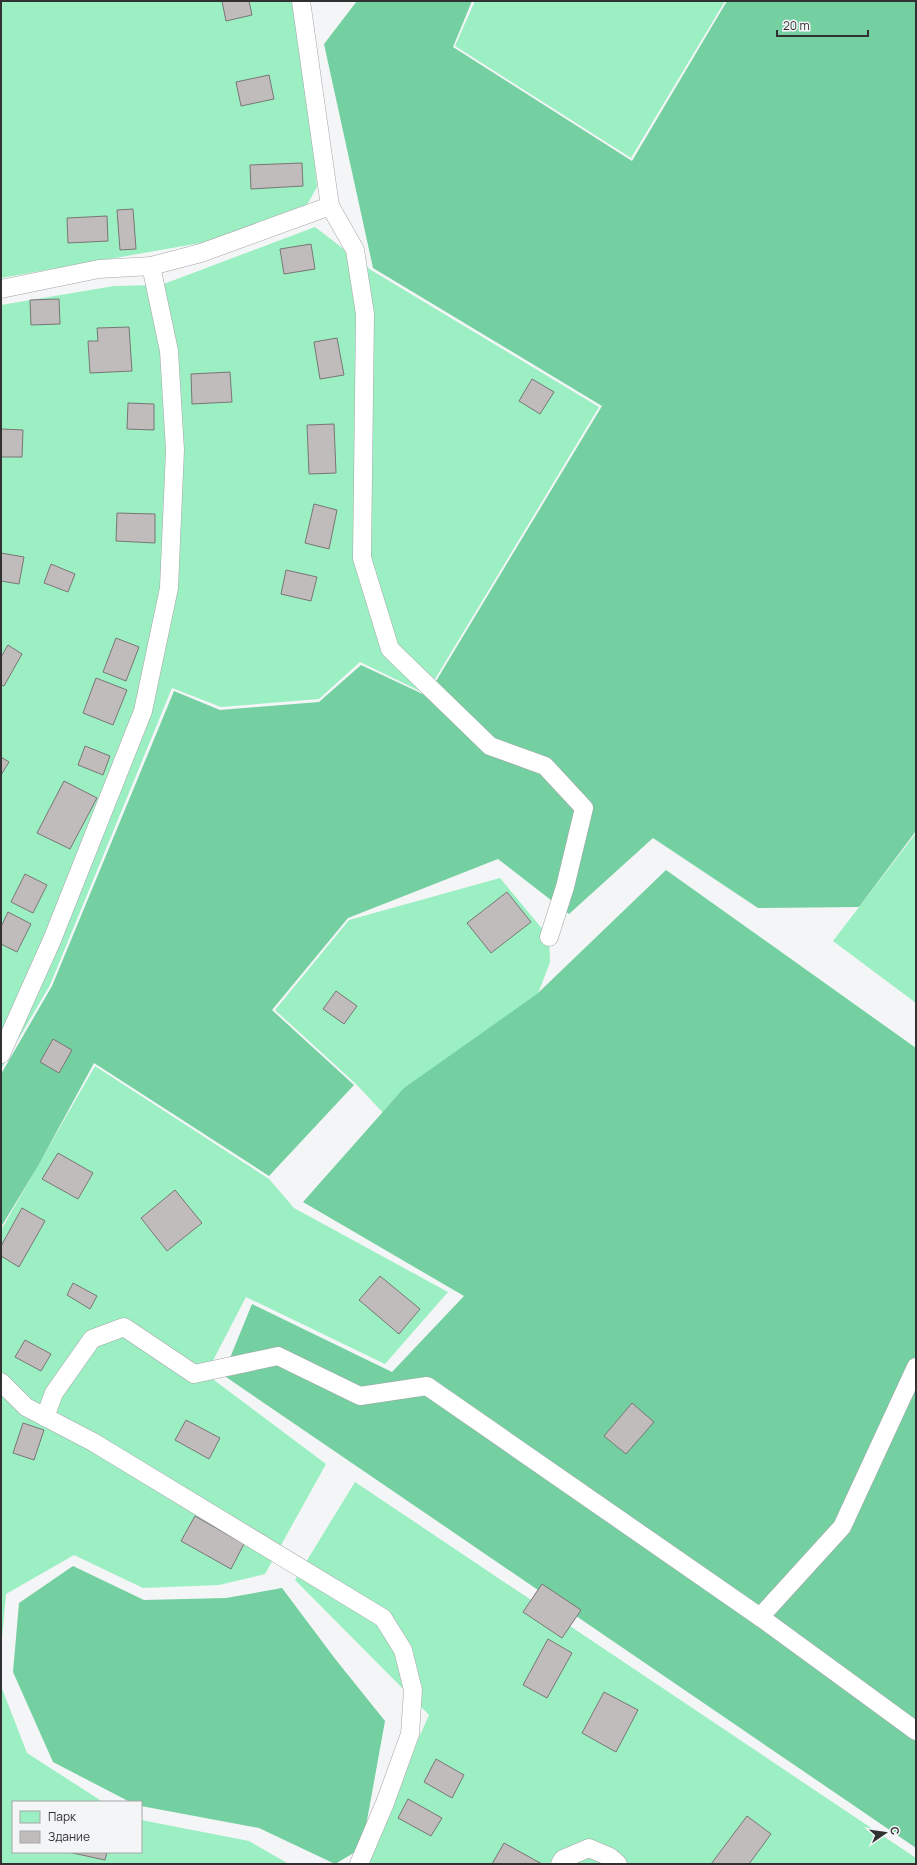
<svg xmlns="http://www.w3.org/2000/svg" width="917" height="1865" font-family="Manrope,sans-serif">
  <rect width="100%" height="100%" fill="#f4f5f7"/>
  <g fill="#9befc2">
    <polygon points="1,1 300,1 317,187 303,212 229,238 1,278"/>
    <polygon points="475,1 725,1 631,158 455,46"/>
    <polygon points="315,227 371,270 599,407 426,694 360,662 319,699 221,707 172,688 50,985 1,1069 1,305 114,286 161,285"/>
    <polygon points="916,833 916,1003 833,941"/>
    <polygon points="500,878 549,937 550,962 511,1065 415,1147 357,1085 275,1010 349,920"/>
    <polygon points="95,1066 269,1179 294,1208 448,1292 385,1364 246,1297 206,1374 326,1464 265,1574 219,1585 143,1588 74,1555 6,1594 1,1650 1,1230"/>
    <polygon points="355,1482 916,1858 916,1864 355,1864 368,1852 429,1715 295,1580"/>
    <polygon points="1,1686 27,1753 103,1802 13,1802 13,1852 141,1852 141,1820 249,1841 289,1864 1,1864"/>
  </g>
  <g fill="#74d0a1">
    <polygon points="357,1 472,1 453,47 632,161 727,1 916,1 916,831 859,907 758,908 653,838 569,914 498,859 348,918 272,1010 354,1085 269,1176 94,1063 38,1166 1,1227 1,1074 52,986 174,691 220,710 319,702 361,665 427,696 602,406 373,268 324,44"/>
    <polygon points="666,870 916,1048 916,1848 223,1375 252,1304 392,1372 464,1296 303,1202 404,1088 537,994"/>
    <polygon points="73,1566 144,1600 226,1598 282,1588 336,1660 385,1721 362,1848 335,1864 259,1828 141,1806 141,1802 130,1802 53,1762 13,1672 19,1603"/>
  </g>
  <g fill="#bfbcbb" stroke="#797675">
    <polygon points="222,1 249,1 252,15 226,21"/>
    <polygon points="269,75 274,99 241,106 236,82"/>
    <polygon points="302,163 303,186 251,189 250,165"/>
    <polygon points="133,209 136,249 120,250 117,210"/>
    <polygon points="107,216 108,241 68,243 67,218"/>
    <polygon points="311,244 315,269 284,274 280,249"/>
    <polygon points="59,299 60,324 31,325 30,300"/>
    <polygon points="129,327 132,371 90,373 88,341 98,341 97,328"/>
    <polygon points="337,338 344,375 320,379 314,342"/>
    <polygon points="230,372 232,402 192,404 191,374"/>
    <polygon points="532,379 554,392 540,414 519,401"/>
    <polygon points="128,403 154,404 154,430 127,429"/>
    <polygon points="334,424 336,473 309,474 307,425"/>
    <polygon points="1,429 23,430 22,457 1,457"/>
    <polygon points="314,504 337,510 329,549 305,543"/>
    <polygon points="117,513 155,514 155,543 116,541"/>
    <polygon points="1,553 24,557 19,584 1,581"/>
    <polygon points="51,564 75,574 68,592 44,583"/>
    <polygon points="286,570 317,577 311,601 281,594"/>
    <polygon points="116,638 139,647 126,681 103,672"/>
    <polygon points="8,645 22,654 4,686 1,685 1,657"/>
    <polygon points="96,678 127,690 113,725 83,713"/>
    <polygon points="85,746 110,756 103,775 78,765"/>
    <polygon points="1,757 9,762 1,775"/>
    <polygon points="64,781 97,798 70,849 37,833"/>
    <polygon points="25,874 47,885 33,913 11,902"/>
    <polygon points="507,892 531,922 491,953 467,923"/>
    <polygon points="8,912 31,924 17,952 1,944 1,927"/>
    <polygon points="336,991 357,1006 344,1024 323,1009"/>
    <polygon points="53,1039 72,1050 59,1073 40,1062"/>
    <polygon points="58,1153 93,1173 78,1199 42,1179"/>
    <polygon points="175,1190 202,1223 167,1251 141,1218"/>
    <polygon points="22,1208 45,1221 19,1267 1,1256 1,1246"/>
    <polygon points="380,1276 420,1309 399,1334 359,1300"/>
    <polygon points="73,1283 97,1296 90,1309 67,1295"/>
    <polygon points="25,1340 51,1354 41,1371 15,1357"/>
    <polygon points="632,1403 654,1422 626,1454 604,1436"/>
    <polygon points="186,1420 220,1438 209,1459 175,1440"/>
    <polygon points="23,1423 44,1430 34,1460 13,1453"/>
    <polygon points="195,1516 244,1544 231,1569 181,1541"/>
    <polygon points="542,1584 581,1610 562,1638 523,1612"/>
    <polygon points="548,1639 572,1653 547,1698 523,1685"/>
    <polygon points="604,1692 638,1710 616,1752 582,1733"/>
    <polygon points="436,1759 464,1775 452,1798 424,1782"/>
    <polygon points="408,1799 442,1818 431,1836 398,1818"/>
    <polygon points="747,1816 771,1834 749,1864 711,1864"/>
    <polygon points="504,1843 542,1864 492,1864"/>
    <polygon points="68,1852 107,1852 105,1860"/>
  </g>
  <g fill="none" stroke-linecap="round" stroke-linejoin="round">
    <g stroke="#a5a5a8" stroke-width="19">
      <g id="service">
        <polyline points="330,206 355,250 365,314 362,558 390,649 490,746 545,766 584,808 565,887 549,937"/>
        <polyline points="1,289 99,269 151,266 201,253 330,206 301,1"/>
        <polyline points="1,1054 52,940 143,711 169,588 175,450 169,351 151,266"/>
        <polyline points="916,1367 842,1527 760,1617 916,1731"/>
        <polyline points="1,1382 26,1407 93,1442 383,1618 403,1650 413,1690 410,1734 385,1803 359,1864"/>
        <polyline points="45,1417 54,1393 92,1339 124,1327 194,1374 278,1356 360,1396 427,1386 760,1617"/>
        <polyline points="560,1864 563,1859 589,1848 610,1857 618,1864"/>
      </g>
    </g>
    <use href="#service" stroke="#fff" stroke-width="18"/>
  </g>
  <rect width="917" height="1865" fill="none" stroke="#313132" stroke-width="4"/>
  <rect x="12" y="1801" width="130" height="52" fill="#f4f5f7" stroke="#a6a7a8"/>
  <rect x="20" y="1811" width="20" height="12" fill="#9befc2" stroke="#a6a7a8"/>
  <text x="48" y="1821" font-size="12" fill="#313132">Парк</text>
  <rect x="20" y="1831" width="20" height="12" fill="#bfbcbb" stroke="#a6a7a8"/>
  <text x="48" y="1841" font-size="12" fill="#313132">Здание</text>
  <g transform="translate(885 1833) rotate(77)" stroke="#f4f5f7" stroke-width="3" paint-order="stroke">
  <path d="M0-3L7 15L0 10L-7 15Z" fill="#313132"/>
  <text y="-6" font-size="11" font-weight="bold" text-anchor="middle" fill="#313132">С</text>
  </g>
  <path d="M777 30v6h91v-6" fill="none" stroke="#313132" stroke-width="2"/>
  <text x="783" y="30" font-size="12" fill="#313132" stroke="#f4f5f7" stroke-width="3" paint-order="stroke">20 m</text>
</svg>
